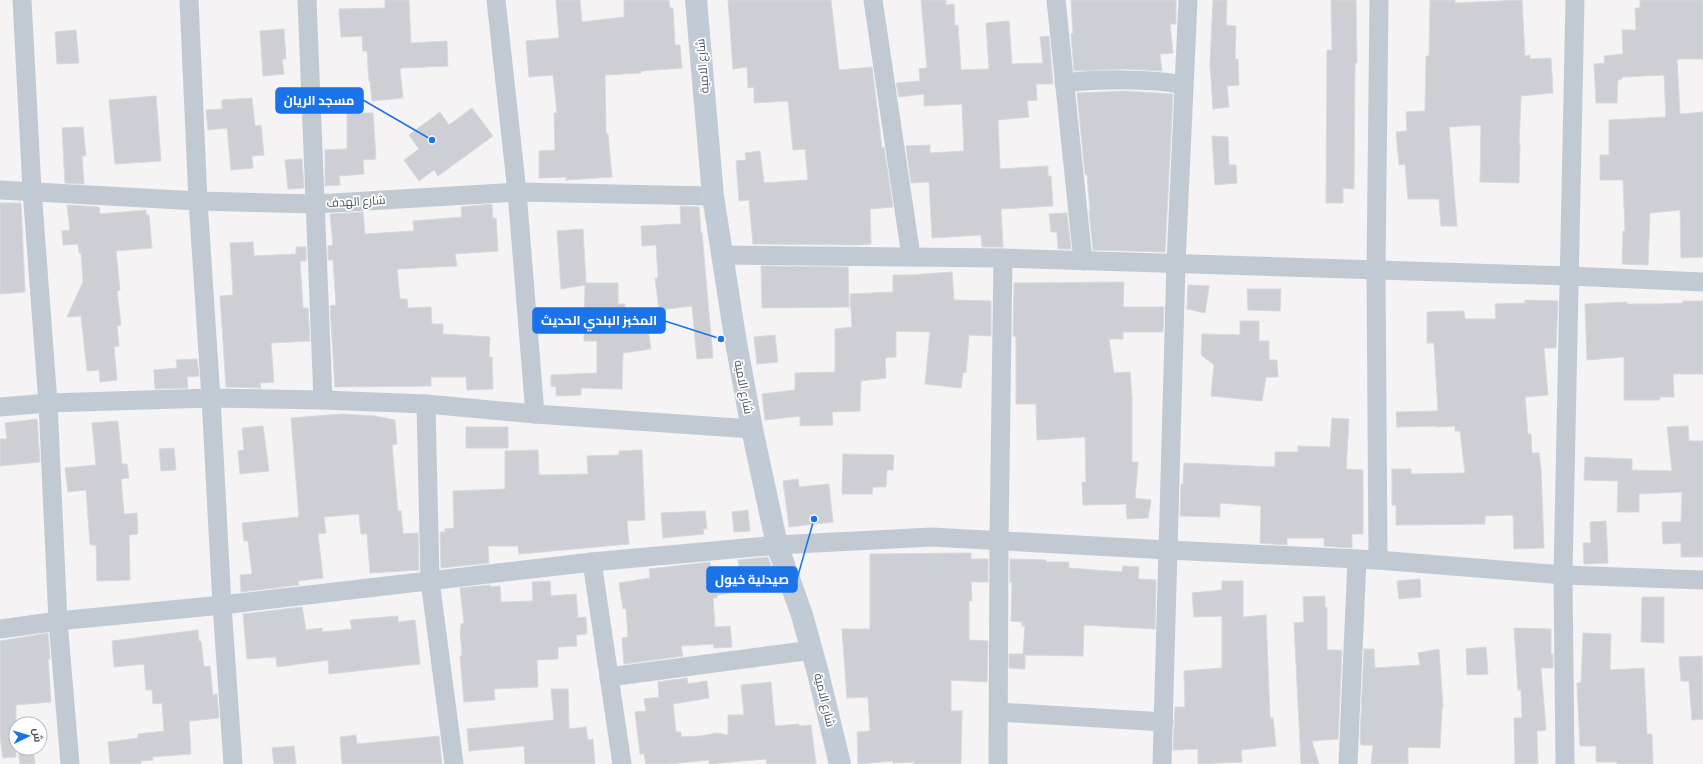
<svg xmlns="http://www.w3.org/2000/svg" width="1703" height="764" font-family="Manrope,Cairo,sans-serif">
  <rect width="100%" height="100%" fill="#f5f3f3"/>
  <g fill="#cdcfd5" stroke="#d7d9de">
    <polygon points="385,0 409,0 411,43 447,41 448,66 402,68 400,69 403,98 372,101 370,81 369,81 367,51 363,51 362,36 341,37 339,9 385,8"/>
    <polygon points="556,0 580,0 582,22 624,17 624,0 669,0 670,8 673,8 675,45 680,45 682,68 641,71 641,73 605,75 606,134 608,134 612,177 566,180 566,177 539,178 539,151 555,150 554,113 557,113 553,75 529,77 526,41 559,38"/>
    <polygon points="728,0 831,0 839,70 872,67 882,148 884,147 893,207 870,209 871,244 857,245 753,244 749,200 739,201 736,161 746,160 745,153 760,151 764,183 808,180 805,149 793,150 788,101 754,103 754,87 748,88 747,67 733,69"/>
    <polygon points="921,0 946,0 946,5 954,4 955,26 958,25 961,70 989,69 986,23 1009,21 1012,64 1043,63 1040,37 1049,36 1053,84 1036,84 1037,100 1027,101 1029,117 998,120 1000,169 1048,166 1048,176 1051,176 1053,206 1001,209 1003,247 982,247 981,235 932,238 929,182 911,183 906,146 930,145 930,153 964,151 962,104 924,106 924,94 899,97 896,83 920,81 919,69 927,68"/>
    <polygon points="1071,0 1176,0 1176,24 1170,24 1173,53 1160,54 1162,71 1124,69 1074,71 1071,34 1073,33"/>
    <polygon points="1213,0 1227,0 1226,25 1236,26 1235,59 1238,59 1239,85 1227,86 1229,107 1213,109 1210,64"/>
    <polygon points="1331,0 1356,0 1357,63 1355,63 1354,189 1343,188 1343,203 1326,203 1327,50 1332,50"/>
    <polygon points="1430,0 1455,0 1455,3 1522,0 1525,56 1530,55 1530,59 1551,58 1553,93 1521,96 1519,144 1520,144 1519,183 1480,182 1481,125 1449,127 1457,226 1441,226 1439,199 1408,199 1405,164 1399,165 1396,132 1407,131 1406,112 1425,111 1426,56 1429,56"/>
    <polygon points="1640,0 1703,0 1703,59 1677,59 1680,114 1703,112 1703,257 1681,258 1680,210 1650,213 1648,265 1622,264 1623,231 1625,231 1623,180 1600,180 1600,155 1609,155 1609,120 1666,117 1664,75 1622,77 1622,79 1618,80 1617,103 1596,103 1594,64 1605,63 1604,56 1623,54 1622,30 1636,30 1635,8 1640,8"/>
    <polygon points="284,29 286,59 282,59 284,74 263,76 260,31"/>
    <polygon points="76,30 79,63 57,64 55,32"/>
    <polygon points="1124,91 1173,94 1165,252 1093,250 1089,211 1090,211 1087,174 1085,174 1077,93"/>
    <polygon points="156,96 161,161 115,164 109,100"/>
    <polygon points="252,98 255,126 261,125 264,155 252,156 253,168 231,170 227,128 208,130 206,110 222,109 222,100"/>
    <polygon points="472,108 493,136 438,176 434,170 419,181 404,160 419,149 409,135 440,112 449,125"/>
    <polygon points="347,113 373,113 376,159 363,160 364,174 339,176 340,185 325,186 325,150 347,149"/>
    <polygon points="83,127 86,156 82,156 84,184 65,183 62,128"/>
    <polygon points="1212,136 1228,137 1229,165 1236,165 1237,183 1215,185"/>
    <polygon points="302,159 304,188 288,189 285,160"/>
    <polygon points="0,203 21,203 25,292 0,294"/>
    <polygon points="492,204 493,219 496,218 498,251 455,254 457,266 397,269 400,299 407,299 408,308 431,307 432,324 443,324 443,334 490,337 489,357 492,357 493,389 467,390 466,377 431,377 431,386 335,387 330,306 336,305 333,260 328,260 328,246 333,245 330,214 363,212 365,234 414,231 413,221 462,217 461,207"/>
    <polygon points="67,205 99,207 100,214 146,210 146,215 149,215 152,248 116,251 120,290 117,291 121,325 117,326 119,346 114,347 117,380 100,382 99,370 87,371 81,316 67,317 83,282 81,253 79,253 78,244 63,245 62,231 70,230"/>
    <polygon points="680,206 699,207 701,233 702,233 713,358 697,359 692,306 659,310 655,278 658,278 656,245 642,246 641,226 681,224"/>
    <polygon points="1067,213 1071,249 1058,249 1057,232 1051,232 1049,214"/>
    <polygon points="583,229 586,283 618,283 618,304 625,304 625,311 645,309 651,349 623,353 622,389 581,388 581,395 556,396 556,387 551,386 551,375 597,373 597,341 584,341 585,285 561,289 557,231"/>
    <polygon points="253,242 254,256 296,254 296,247 306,247 306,261 300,261 303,308 308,308 310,341 271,343 274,382 260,383 261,388 226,387 220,296 233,295 230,243"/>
    <polygon points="761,266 848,267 849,307 762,308"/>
    <polygon points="952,272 954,300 991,301 991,336 969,335 966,373 963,372 961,388 925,384 930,332 896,331 896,357 885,358 886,378 861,381 860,411 832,412 833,425 800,426 800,416 765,420 762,394 795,390 795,373 835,372 835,329 852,327 850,294 893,292 893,275 911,275"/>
    <polygon points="1124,282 1123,307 1164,307 1163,332 1123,332 1123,339 1109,339 1114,373 1130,372 1132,397 1132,462 1138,462 1135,498 1151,500 1148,518 1127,519 1126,504 1083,505 1082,482 1086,482 1085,437 1037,440 1036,404 1016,404 1016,337 1013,336 1014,283"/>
    <polygon points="1188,285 1209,286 1205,313 1187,309"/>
    <polygon points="1247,289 1281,289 1280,311 1248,310"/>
    <polygon points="1525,300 1558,301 1556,348 1544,348 1548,395 1525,397 1528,434 1531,434 1532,453 1539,453 1541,468 1544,548 1514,549 1513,515 1485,516 1485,524 1396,525 1396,505 1392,505 1392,469 1411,469 1411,474 1465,473 1460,431 1455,431 1455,426 1436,427 1435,426 1397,427 1396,412 1438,411 1434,343 1427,343 1427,312 1464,311 1465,319 1496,319 1495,304 1525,303"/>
    <polygon points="1683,301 1703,301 1703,374 1673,374 1674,397 1660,397 1660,400 1624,400 1624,357 1587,360 1585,304 1627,302 1627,304 1659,304 1683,303"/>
    <polygon points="1240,321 1259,321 1259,341 1269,341 1269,360 1277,360 1278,377 1266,377 1262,401 1211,396 1214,365 1201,355 1202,334 1240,335"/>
    <polygon points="775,335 778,362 757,364 754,337"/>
    <polygon points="197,359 199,376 187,377 188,388 155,389 154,370 177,368 176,360"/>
    <polygon points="342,414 375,416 395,420 397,444 392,445 398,511 401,511 403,534 418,533 419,570 370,573 367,534 361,534 359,514 324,517 326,533 318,534 323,578 298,581 299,585 241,592 240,575 252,574 248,541 244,541 242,523 299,517 291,418"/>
    <polygon points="1332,418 1349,419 1346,469 1363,470 1363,534 1352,534 1352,548 1324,546 1324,538 1287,538 1287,545 1260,543 1261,506 1220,503 1220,517 1180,516 1181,484 1183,484 1184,463 1275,467 1275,452 1298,452 1298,446 1330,447"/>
    <polygon points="37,419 40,462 0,466 0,439 7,439 5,423"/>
    <polygon points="118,421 122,464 127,464 129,478 121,479 124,514 137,513 138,534 129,535 130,580 97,581 96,545 90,545 86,490 68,492 65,468 96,465 92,423"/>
    <polygon points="263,426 269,471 240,474 238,451 244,450 242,428"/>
    <polygon points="1688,426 1689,441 1703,441 1703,557 1681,557 1681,543 1663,544 1662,522 1681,522 1682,492 1639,494 1639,512 1617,512 1618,481 1584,480 1585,457 1632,459 1632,470 1672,471 1667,427"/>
    <rect x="466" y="427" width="42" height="21"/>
    <polygon points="174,448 176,470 161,471 159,449"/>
    <polygon points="538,450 539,475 588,474 587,456 619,455 619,451 642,450 645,520 627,521 629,544 519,554 518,546 488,546 489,563 441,568 440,532 445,532 445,529 454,528 453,491 505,489 505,451"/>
    <polygon points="843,454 894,455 893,470 887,470 886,487 873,487 872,494 842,494"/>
    <polygon points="798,479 799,487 829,484 833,522 789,527 783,481"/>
    <polygon points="748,510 750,531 734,532 732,512"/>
    <polygon points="705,511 707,529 703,529 704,534 663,538 661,513"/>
    <polygon points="1606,521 1608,563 1584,564 1583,543 1591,543 1590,522"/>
    <polygon points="971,553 971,559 988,559 988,582 971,582 972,601 969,601 969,640 988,641 987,682 951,680 951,711 962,711 961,764 914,764 914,762 893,763 893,761 858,764 857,732 870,731 868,697 847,698 842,629 870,629 870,554"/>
    <polygon points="768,557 778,586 717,595 717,598 713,598 715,627 730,626 732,647 714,648 713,644 681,646 683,656 624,664 622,638 628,637 626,608 623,609 619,583 650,578 649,569 710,562 712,579 741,577 738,560"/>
    <polygon points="1010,559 1046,560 1046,562 1069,562 1069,568 1122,572 1123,566 1139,567 1138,579 1156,580 1155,629 1084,625 1083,656 1025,655 1025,669 1009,668 1009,654 1023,654 1025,626 1022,626 1022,622 1011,621 1012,582 1010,582"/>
    <polygon points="1420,579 1421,597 1399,599 1397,581"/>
    <polygon points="550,581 551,596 576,594 578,618 586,617 587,634 576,635 577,646 558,647 558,659 537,660 538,687 494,689 495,700 464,702 460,656 462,656 460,629 461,629 461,624 464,623 460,588 490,585 491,587 500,586 501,602 533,601 532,582"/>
    <polygon points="1222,581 1243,581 1243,617 1266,615 1270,718 1273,718 1276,746 1241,750 1242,762 1198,764 1198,749 1173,750 1175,707 1185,707 1184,671 1222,668 1222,616 1194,617 1192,593 1222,590"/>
    <polygon points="1325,596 1325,607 1327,607 1327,650 1342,650 1338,739 1312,741 1319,764 1301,764 1294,623 1304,622 1303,597"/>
    <polygon points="1642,597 1664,597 1664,643 1641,642"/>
    <polygon points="302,607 306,630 322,628 322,632 352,629 350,620 398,616 398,622 415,620 420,664 329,674 328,660 277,667 276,657 247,659 243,614"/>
    <polygon points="1514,628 1551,629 1551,654 1553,654 1553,668 1541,668 1546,730 1537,731 1538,764 1515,764 1514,718 1522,718 1521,690 1518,690"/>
    <polygon points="198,630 199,641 201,641 204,667 210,666 213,695 217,694 219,718 189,721 191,754 152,757 153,760 141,761 141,764 110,764 108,742 138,738 138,734 164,731 162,703 153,704 152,690 146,690 144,664 114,667 112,641"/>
    <polygon points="48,633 50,659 48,659 51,702 16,705 16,757 3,758 0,737 0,641"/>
    <polygon points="1583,633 1611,634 1610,670 1644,668 1647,734 1652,734 1653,764 1617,764 1617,762 1596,762 1596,746 1580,746 1577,683 1581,683"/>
    <polygon points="1486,647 1488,674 1467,675 1466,649"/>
    <polygon points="1364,649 1374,649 1375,668 1420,665 1418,653 1439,649 1443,708 1442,708 1440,748 1408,747 1408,764 1371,764 1373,745 1361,745 1360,738"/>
    <polygon points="1702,656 1703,719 1692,720 1689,681 1681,681 1679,657"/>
    <polygon points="687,678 688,684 707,681 709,698 673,704 676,732 681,732 681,737 700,736 717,733 728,735 728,715 744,715 741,685 771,682 775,726 799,724 799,726 811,725 816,764 767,764 766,759 709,764 709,760 669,764 646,764 644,754 640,754 635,712 646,711 644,699 659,697 658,682"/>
    <polygon points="551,689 568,689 569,729 586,727 588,740 593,739 595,764 525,764 524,746 469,751 467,729 554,720"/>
    <polygon points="356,735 357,744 439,736 442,764 342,764 340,737"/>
    <polygon points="294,746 296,764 274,764 272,748"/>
    <polygon points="18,748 33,748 35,764 20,764"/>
  </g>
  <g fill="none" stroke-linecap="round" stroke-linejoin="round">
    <g stroke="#c1cad2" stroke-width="19">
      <polyline points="22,0 32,190 48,403 58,621 70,764"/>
      <polyline points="189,0 198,201 211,398 222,605 233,764"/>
      <polyline points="307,0 323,400"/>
      <polyline points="496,0 517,192 535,414"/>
      <polyline points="873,0 911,256"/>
      <polyline points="1056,0 1083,261"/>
      <path d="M1064 83C1099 79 1149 78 1184 85"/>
      <polyline points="0,190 198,201 316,204 517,192 713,196"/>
      <polyline points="722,255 1003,258 1569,276 1703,282"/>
      <polyline points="426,404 430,581 454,764"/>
      <polyline points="0,407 48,403 211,398 323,400 426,404 535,414 752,429"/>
      <polyline points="1378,560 1376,271 1379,0"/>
      <polyline points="592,562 622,764"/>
      <polyline points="0,629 58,621 222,605 592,562 777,545 932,537 1168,550 1378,560 1563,575 1703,580"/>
      <polyline points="609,677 812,650"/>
      <polyline points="998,712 1164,722"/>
      <polyline points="998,764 999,540 1003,258"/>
      <polyline points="1162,764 1176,263 1188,0"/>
      <polyline points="1348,764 1357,560"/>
      <polyline points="1565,764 1563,575 1575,0"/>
    </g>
    <polyline stroke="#c1cbd6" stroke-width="22" points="696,0 713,196 735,337 752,429 777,545 802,615 818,673 840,764"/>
  </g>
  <g text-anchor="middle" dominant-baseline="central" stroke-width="3.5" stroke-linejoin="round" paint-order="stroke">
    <g font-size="12" fill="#4a5661" stroke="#fff">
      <text transform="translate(702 66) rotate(-95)">شارع الامية</text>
      <text transform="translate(356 201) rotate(-3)">شارع الهدف</text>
      <text transform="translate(744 387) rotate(79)">شارع الامية</text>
      <text transform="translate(825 700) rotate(76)">شارع الامية</text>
    </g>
  </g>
  <path fill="none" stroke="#1a73e8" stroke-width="1.5" d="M432 140L363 100M721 339L665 321M814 519L797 579"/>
  <g fill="#1a73e8" stroke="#fff" stroke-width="1.5">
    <circle cx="432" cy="140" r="4"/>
    <circle cx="721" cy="339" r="4"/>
    <circle cx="814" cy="519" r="4"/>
  </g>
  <g fill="#1a73e8" stroke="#1a73e8" stroke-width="1.5">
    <rect x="276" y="88" width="87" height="25" rx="4"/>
    <rect x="533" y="308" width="132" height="25" rx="4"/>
    <rect x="707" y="567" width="90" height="25" rx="4"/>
  </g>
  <g font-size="13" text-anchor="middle" font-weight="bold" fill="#fff">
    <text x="319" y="105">مسجد الريان</text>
    <text x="599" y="325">المخبز البلدي الحديث</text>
    <text x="752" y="584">صيدلية خيول</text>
  </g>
  <g transform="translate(28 736) rotate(85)"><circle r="19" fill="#ffffff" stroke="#b7bbc0"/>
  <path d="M0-3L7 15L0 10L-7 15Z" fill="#1a73e8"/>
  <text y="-6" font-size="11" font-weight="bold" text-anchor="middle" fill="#4a5661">ش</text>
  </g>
</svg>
